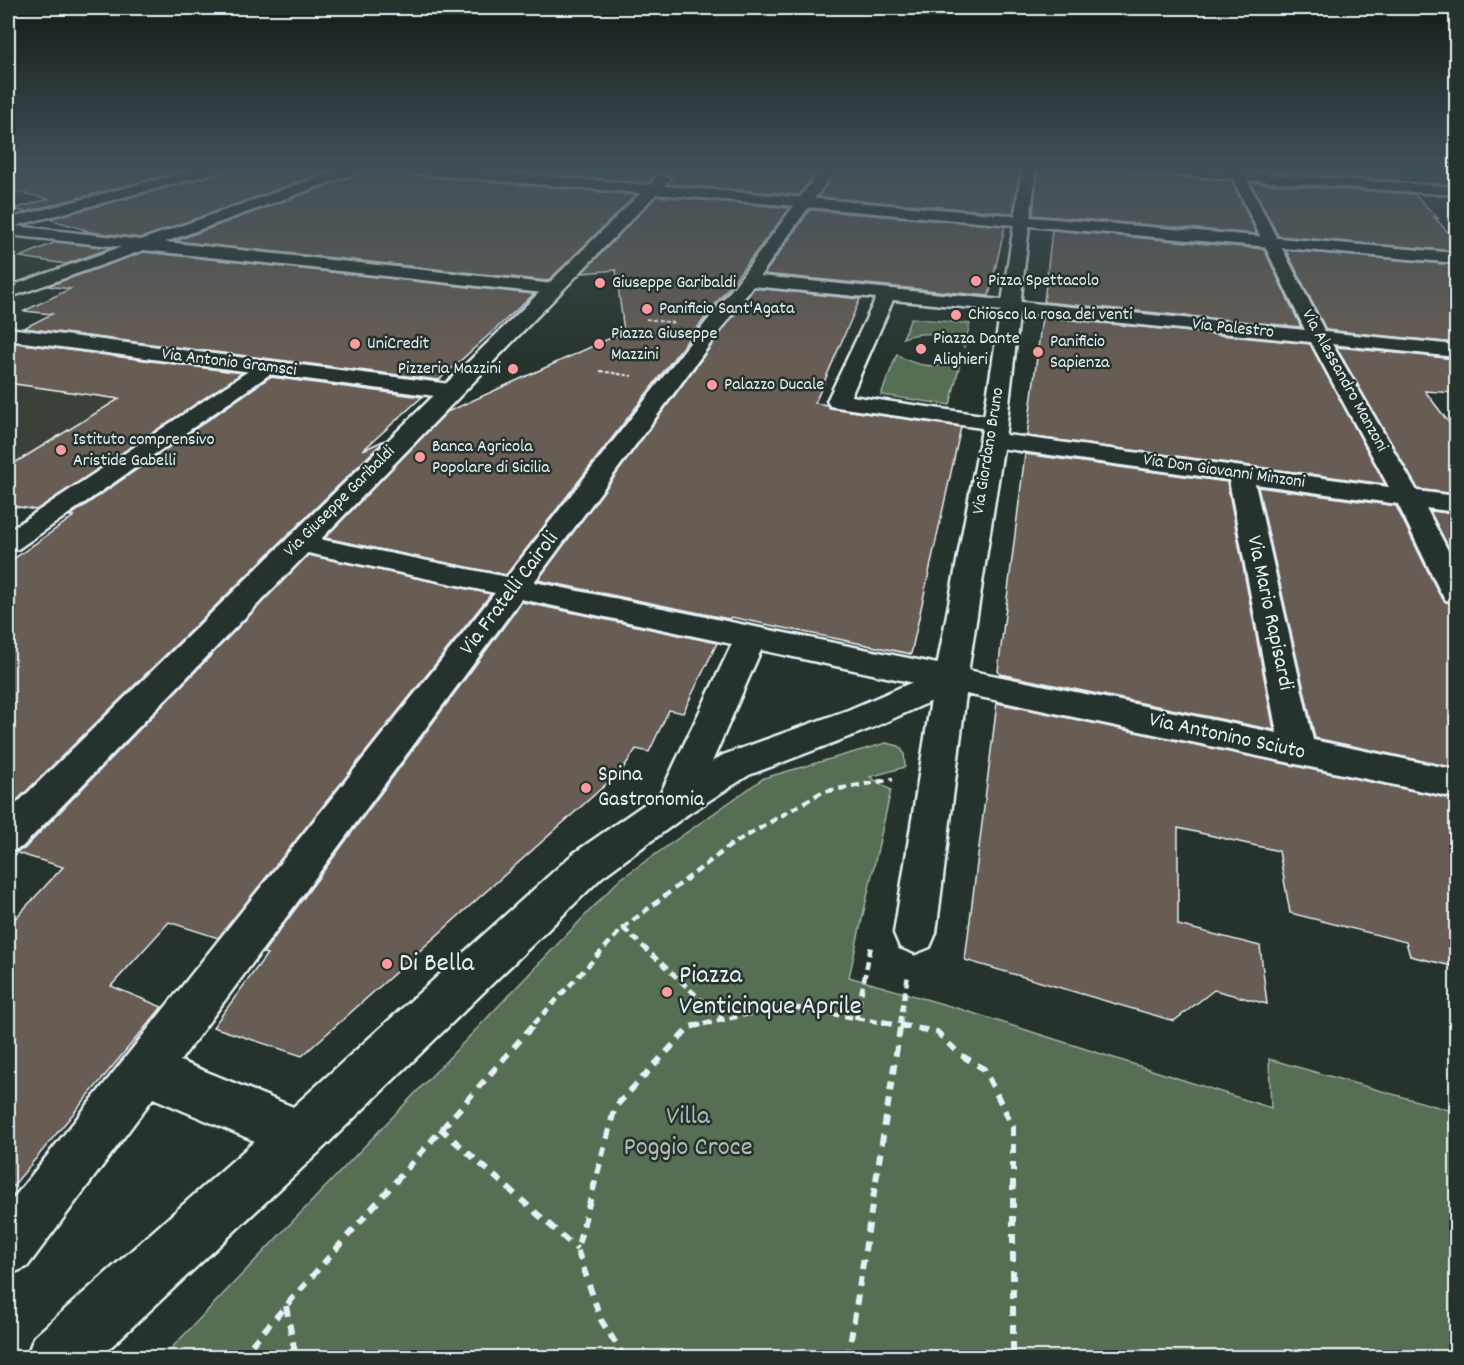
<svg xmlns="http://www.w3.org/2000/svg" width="1464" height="1365" font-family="Dekko,sans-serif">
  <rect width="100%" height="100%" fill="#26332d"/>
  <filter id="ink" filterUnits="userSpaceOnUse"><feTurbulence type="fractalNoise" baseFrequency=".0167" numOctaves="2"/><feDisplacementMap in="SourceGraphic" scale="12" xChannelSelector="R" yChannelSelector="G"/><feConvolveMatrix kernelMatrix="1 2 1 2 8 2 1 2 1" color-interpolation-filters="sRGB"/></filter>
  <g filter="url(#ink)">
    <polygon fill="#3a4039" points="8,354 20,356 197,381 8,513"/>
    <g fill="#566e53" stroke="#9fb0a6" stroke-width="1.5">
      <path d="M911 318 970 324 964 347C949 332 922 331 903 338Z"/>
      <path d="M897 354C913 367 943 370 961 359L950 405 881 395Z"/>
      <polygon points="886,743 899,746 904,753 905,767 870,777 891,790 849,977 960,1009 1271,1108 1269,1059 1456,1112 1456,1357 163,1357 619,880 764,778"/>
    </g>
    <g fill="#685d54" stroke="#e8f1f8" stroke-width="1.5">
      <polygon points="8,168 193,168 25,212 13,209 49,199 8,190"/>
      <polygon points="225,168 338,168 141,238 83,231 86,230 49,219 222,173"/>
      <polygon points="364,168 388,168 397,174 636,195 548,281 175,241 362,173"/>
      <polygon points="469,168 819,168 799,195 668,184 672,179 663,173 656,174 648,183"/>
      <polygon points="838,168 1020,168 1013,213 818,197"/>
      <polygon points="1038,168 1126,168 1134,174 1232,181 1257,234 1033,215"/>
      <polygon points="1242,168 1386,168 1400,181 1243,170"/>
      <polygon points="1251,183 1414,194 1438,218 1434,217 1456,241 1456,251 1278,236"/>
      <polygon points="657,196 790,208 506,575 325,538 447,412 624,332 616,270 582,273"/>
      <polygon points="810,210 1005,226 989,296 764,274"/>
      <polygon points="1052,230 1264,249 1301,327 1044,302"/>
      <polygon points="56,242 111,248 66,264 20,257"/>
      <polygon points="1286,250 1456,265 1456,343 1326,330"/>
      <polygon points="144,252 534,294 439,380 24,328 52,314 24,311 70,289 48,286"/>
      <polygon points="754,288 860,299 815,403 827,405 830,408 961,427 911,654 731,617 729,619 538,580"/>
      <polygon points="1042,317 1310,344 1385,484 1027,436"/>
      <polygon points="8,342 242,373 36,510 8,505 8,467 119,399 8,383"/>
      <polygon points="1336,347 1456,359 1456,393 1425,391 1456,432 1456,494 1418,489"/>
      <polygon points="270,377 422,397 363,450 385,440 8,809 8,563 74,516 70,516"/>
      <polygon points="1025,454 1227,482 1274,730 1000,674 998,671"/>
      <polygon points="1258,487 1396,506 1439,594 1446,602 1456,604 1456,768 1315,738"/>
      <polygon points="1430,511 1456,514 1456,562"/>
      <polygon points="308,555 491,594 218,938 169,922 111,986 162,1007 8,1192 8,926 63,867 14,852 24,849"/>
      <polygon points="522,602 717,643 683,713 669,710 649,752 636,749 622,770 302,1056 213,1027 267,954 263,953"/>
      <polygon points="997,703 1456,800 1456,967 1410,956 1406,942 1290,913 1279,851 1178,828 1178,925 1260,946 1267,1004 1214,990 1174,1021 965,960"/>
    </g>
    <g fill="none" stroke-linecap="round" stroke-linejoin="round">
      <g stroke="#e8f1f8" stroke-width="5">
        <g id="minor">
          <polygon points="201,168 223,168 221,171 15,226 141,240 344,168 362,168 361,171 165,242 553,284 559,285 562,289 559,293 553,294 144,250 8,298 8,287 121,247 8,235 8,219"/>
          <path d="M822 168H836L760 276 1305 330 1233 179 1134 172 1128 168 1229 171 1228 168H1240L1242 172 1456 187V195L1247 180 1325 332 1456 345V357L1332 344 1417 491 1456 496V512L1426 508 1456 566V602L1446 600 1441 593 1398 504 1255 484 1313 740 1456 770V798L966 694 936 933 930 947 915 953 900 947 894 933 933 687 761 650 694 803 688 814 675 818 662 814 656 803 732 644 521 599 180 1061 318 1117 325 1135 318 1153 300 1160 153 1098 27 1267 8 1275V1205L495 593 289 549 285 543 289 537 299 535 507 577 742 276ZM753 286 876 298 827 401 830 406 995 430 1003 428 1006 423 1003 418 851 396 893 300 1311 342 1389 487 992 433 984 435 980 440 984 445 992 447 1229 480 1277 733 534 582Z"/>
          <polygon points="1022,168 1036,168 1030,221 1022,226 1014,221"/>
          <polygon points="266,362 273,364 276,368 273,372 18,549 8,551 8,531 259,364"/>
        </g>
      </g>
      <g stroke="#e8f1f8" stroke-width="5">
        <polygon id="tertiary" points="8,328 450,384 458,386 461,391 458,396 450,398 8,340"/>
      </g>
      <g stroke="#e8f1f8" stroke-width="5">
        <polygon id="secondary" points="390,168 443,168 649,185 658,176 663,175 670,179 663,186 1456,253 1456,263 1029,226 1006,430 967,679 963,687 872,728 749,775 688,814 602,877 318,1153 99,1358 26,1358 34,1337 282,1117 574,853 662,792 723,755 848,710 936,672 982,430 1014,225 656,194 22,847 8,852 8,812 641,193 397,172"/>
      </g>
      <g stroke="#e8f1f8" stroke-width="2" stroke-dasharray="4 2" stroke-linecap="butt">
        <polyline points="646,319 675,323"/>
        <polyline points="600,371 632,376"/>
      </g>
      <g stroke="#e8f1f8" stroke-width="4.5" stroke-dasharray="8 5" stroke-linecap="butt">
        <polyline points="623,928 723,1020"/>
        <polyline points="856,1019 871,946"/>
        <polyline points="534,1024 623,928 731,845 822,792 893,779"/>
        <polyline points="704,1024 786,1006 890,1024"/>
        <polyline points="900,1024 908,975"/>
      </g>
      <g stroke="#e8f1f8" stroke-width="6" stroke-dasharray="10 8" stroke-linecap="butt">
        <polyline points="882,1022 937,1032 959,1054 984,1069 1013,1127 1013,1358"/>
        <polyline points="440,1128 577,1249"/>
        <polyline points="286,1306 296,1358"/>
        <polyline points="240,1358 536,1022"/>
        <polyline points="625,1358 601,1320 577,1249 615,1107 690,1027 711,1022"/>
        <polyline points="848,1358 901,1022"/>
      </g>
      <use href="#minor" fill="#26332d" fill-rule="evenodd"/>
      <use href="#tertiary" fill="#26332d" fill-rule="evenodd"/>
      <use href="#secondary" fill="#26332d" fill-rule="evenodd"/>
    </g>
  </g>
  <linearGradient id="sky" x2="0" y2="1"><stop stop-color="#151c19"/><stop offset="0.47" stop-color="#415057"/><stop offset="1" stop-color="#415057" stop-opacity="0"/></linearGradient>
  <rect width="1464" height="359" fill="url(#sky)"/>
  <g fill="#ff9aa2" stroke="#26332d" stroke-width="2">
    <circle cx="976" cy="281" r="6"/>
    <circle cx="600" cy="283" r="6"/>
    <circle cx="647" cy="309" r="6"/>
    <circle cx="956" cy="315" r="6"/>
    <circle cx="355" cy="344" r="6"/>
    <circle cx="599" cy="344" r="6"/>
    <circle cx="921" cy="349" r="6"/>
    <circle cx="1038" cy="352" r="6"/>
    <circle cx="513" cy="369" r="6"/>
    <circle cx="712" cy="385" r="6"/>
    <circle cx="61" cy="450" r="6"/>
    <circle cx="420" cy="457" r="6"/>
    <circle cx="586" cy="788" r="6"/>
    <circle cx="387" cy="964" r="6"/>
    <circle cx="667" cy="992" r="6"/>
  </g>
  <g text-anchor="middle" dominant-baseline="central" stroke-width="5" stroke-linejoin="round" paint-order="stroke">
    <g font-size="18" fill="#e8f1f8" stroke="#26332d" text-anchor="start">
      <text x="988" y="281">Pizza Spettacolo</text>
      <text x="612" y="283">Giuseppe Garibaldi</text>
      <text x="659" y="309">Panificio Sant'Agata</text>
      <text x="968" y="315">Chiosco la rosa dei venti</text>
      <text x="611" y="334">Piazza Giuseppe<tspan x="611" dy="21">Mazzini</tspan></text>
      <text x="933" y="339">Piazza Dante<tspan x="933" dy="21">Alighieri</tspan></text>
      <text x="1050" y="342">Panificio<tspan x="1050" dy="21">Sapienza</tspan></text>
      <text x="367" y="344">UniCredit</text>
      <text x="501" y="369" text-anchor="end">Pizzeria Mazzini</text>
      <text x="724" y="385">Palazzo Ducale</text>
      <text x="73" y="440">Istituto comprensivo<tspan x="73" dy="21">Aristide Gabelli</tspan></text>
      <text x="432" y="447">Banca Agricola<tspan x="432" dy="21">Popolare di Sicilia</tspan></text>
    </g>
    <g font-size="18" fill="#e8f1f8" stroke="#26332d">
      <text transform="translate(1233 329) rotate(6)">Via Palestro</text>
      <text transform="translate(229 363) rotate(7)">Via Antonio Gramsci</text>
      <text transform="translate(1344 381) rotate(61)">Via Alessandro Manzoni</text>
      <text transform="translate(989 451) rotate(-81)">Via Giordano Bruno</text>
      <text transform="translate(1224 472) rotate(8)">Via Don Giovanni Minzoni</text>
      <text transform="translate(340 502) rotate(-45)">Via Giuseppe Garibaldi</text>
    </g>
    <g font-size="22" fill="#e8f1f8" stroke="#26332d">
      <text transform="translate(510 594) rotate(-53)">Via Fratelli Cairoli</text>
      <text transform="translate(1269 613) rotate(78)">Via Mario Rapisardi</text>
      <text transform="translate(1227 737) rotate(12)">Via Antonino Sciuto</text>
    </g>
    <g font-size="22" fill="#e8f1f8" stroke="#26332d" text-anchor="start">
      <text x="598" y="775">Spina<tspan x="598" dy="25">Gastronomia</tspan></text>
    </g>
    <g font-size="27" fill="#e8f1f8" stroke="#26332d" text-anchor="start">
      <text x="399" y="964">Di Bella</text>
      <text x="679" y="976">Piazza<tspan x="679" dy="31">Venticinque Aprile</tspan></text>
    </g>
    <g font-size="27" fill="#aebdb6" stroke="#26332d">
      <text x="688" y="1117">Villa<tspan x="688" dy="31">Poggio Croce</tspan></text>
    </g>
  </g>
  <rect width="1464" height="1365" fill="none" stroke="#26332d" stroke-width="30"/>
  <rect x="15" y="15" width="1434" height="1335" fill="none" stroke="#e8f1f8" stroke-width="2" filter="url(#ink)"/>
</svg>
